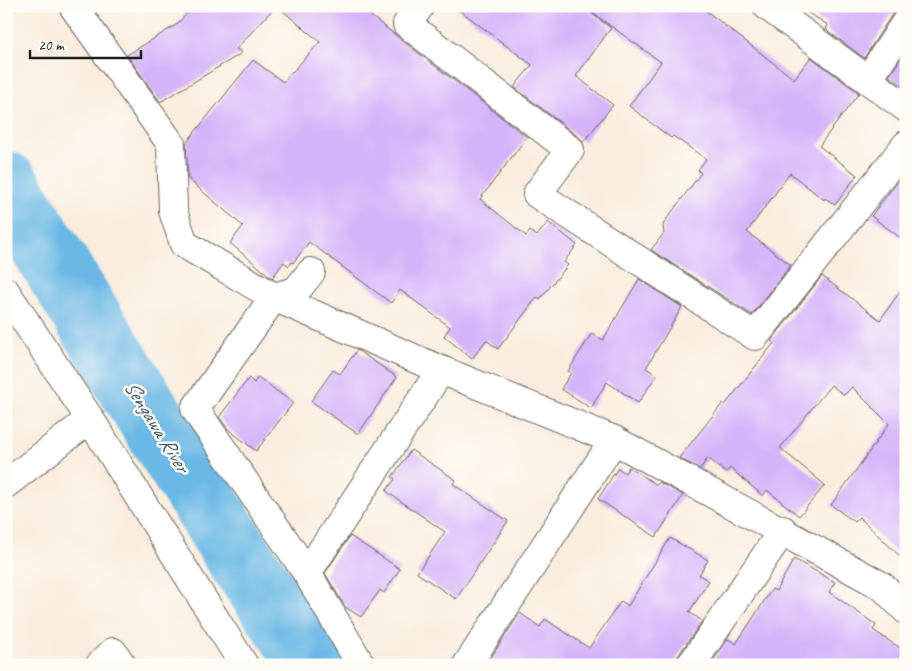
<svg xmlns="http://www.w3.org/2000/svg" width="912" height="671" font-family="Caveat,sans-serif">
  <rect width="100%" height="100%" fill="#fdfcf7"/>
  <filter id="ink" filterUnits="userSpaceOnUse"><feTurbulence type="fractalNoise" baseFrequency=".02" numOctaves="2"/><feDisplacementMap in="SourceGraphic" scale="10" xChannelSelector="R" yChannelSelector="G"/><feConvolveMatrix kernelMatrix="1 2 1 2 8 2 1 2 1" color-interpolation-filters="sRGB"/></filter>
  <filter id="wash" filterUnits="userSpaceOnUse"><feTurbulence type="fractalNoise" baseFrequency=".0096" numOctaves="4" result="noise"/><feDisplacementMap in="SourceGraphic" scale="20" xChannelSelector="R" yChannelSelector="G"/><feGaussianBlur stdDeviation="1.12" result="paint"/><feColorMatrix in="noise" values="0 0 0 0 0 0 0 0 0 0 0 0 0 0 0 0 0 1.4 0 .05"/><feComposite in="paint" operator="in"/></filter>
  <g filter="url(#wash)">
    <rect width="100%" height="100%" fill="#f9eddd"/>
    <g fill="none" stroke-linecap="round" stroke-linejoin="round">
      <polyline stroke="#6bb8e5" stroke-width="68" points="6,185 123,374 240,558 314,665"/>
    </g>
    <g id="blocks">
      <g fill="#d6b2fa">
        <polygon points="194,6 276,6 236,49 242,53 160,102 127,55 176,25"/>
        <polygon points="277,6 358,6 527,137 480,199 526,236 530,231 537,236 548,222 577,245 564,262 568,265 540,299 537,297 498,349 486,340 472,359 444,336 450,327 400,290 391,303 309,242 293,263 292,262 289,266 284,262 272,278 230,243 243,226 188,179 186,143 253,60 283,82 320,42"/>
        <polygon points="454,6 582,6 611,28 576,76 613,105 583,142 580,138 514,87 532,65"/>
        <polygon points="583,6 700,6 794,79 811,57 859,93 819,146 857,175 835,205 825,198 824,200 790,173 747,232 791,265 752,315 651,250 664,233 663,225 666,220 701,173 698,170 706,159 673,136 671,138 629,106 661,62"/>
        <polygon points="797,6 906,6 906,7 899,8 893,13 864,58 829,32 826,29 828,25"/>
        <polygon points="906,51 906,88 889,76"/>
        <polygon points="906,171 906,242 871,216"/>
        <polygon points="822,276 880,320 906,283 906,562 859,517 855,522 831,505 889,424 852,387 844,395 831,385 780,448 825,485 799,516 767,490 763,496 730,468 726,473 708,458 700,469 679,458 723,403 725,405 774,343 771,341"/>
        <polygon points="639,279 682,307 646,368 657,375 638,403 607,382 591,408 561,389 571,373 568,371 592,333 603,340"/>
        <polygon points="357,350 397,377 358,434 311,401 333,370 340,374"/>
        <polygon points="258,377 293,403 256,451 228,429 219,417 249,378 254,383"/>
        <polygon points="411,450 456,480 453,484 508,521 456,599 417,573 445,532 386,491 395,479 392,477"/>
        <polygon points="629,467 657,485 659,482 683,495 656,537 598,499 618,468 625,473"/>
        <polygon points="350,536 400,569 384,593 380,590 361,617 345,607 325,573"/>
        <polygon points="670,538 708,560 699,575 709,581 689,612 702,621 678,656 676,665 486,665 520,613 540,627 545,619 589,648 621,601 628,606"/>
        <polygon points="794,559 835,582 829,592 876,625 873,630 906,652 906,665 710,665 728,639 736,644 772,589 776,591"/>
      </g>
    </g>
  </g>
  <g filter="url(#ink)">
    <use href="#blocks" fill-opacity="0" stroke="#696560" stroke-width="1"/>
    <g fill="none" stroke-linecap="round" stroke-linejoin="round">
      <g stroke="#696560" stroke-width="30">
        <g id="minor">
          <polyline points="73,6 171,144 173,211 184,244 274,297 441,370 614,440 882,586 906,610"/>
          <polyline points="420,6 407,24 570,150 537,194 755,336 906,145"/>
          <polyline points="767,6 906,108"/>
          <polyline points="868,80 906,22"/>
          <polyline points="311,272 296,291 274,297 195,409 307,573 361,665"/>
          <polyline points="6,292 90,419 244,665"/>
          <polyline points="6,484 90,419"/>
          <polyline points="307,573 441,370"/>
          <polyline points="100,665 113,652 122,665"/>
          <polyline points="467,665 614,440"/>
          <polyline points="691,665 783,530"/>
        </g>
      </g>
      <use href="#minor" stroke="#fff" stroke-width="28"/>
    </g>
  </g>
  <g text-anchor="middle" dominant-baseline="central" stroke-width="5" stroke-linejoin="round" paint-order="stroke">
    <g font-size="21" font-style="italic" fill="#3c5a6c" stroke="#fdfcf7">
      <text transform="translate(157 426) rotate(58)">Sengawa River</text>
    </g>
  </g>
  <rect width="912" height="671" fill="none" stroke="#fdfcf7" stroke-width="25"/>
  <path d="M30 50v8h111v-8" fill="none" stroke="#1c1c1c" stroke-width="2.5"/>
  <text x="38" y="50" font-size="15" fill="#1c1c1c" stroke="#fdfcf7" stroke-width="4" paint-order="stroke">20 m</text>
</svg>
